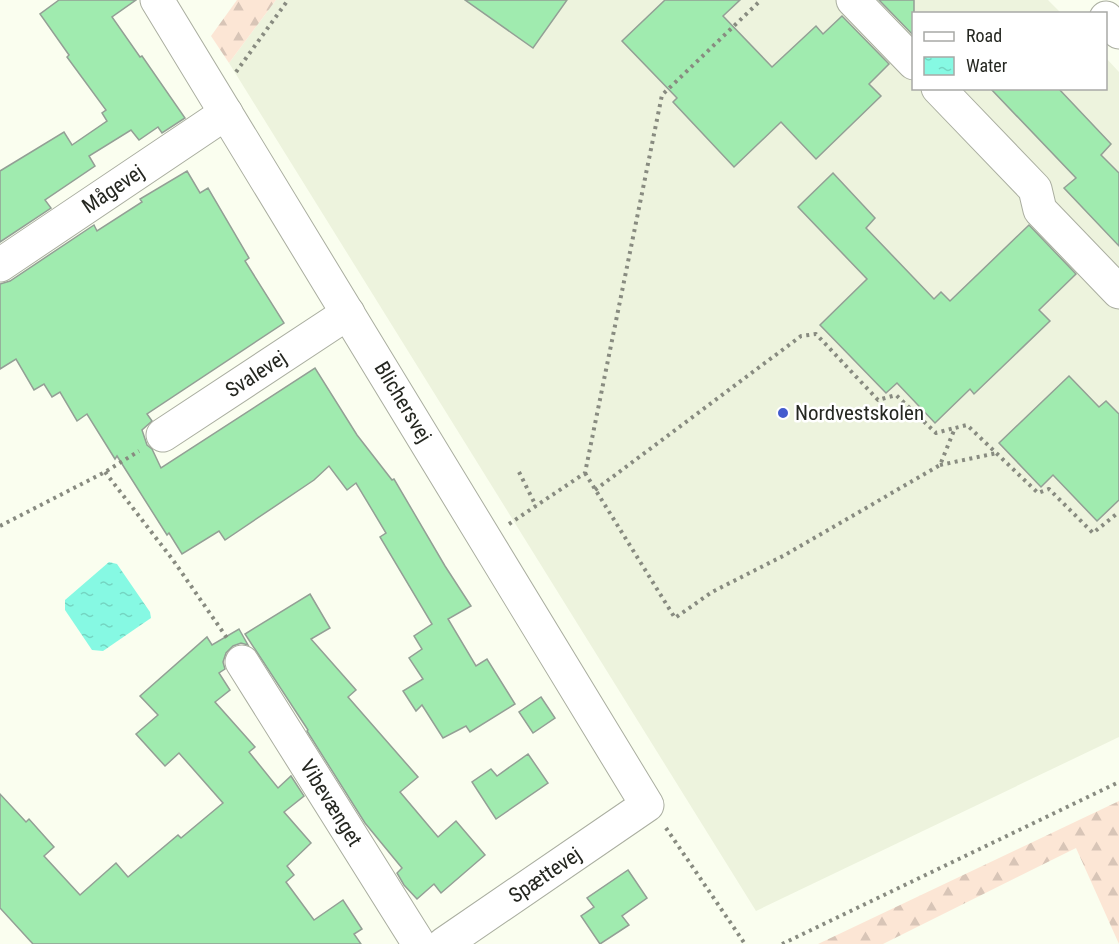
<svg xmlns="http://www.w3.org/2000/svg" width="1119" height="944" font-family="'Roboto Condensed',sans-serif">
  <defs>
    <pattern id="forest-firs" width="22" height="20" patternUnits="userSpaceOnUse" patternTransform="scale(1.5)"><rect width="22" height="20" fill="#fce6d5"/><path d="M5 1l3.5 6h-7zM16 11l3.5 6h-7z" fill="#d8c5b7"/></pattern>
    <pattern id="water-ripples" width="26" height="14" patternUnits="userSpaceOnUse" patternTransform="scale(1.5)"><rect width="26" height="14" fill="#86f9e3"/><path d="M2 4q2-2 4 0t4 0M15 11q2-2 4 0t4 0" fill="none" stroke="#74d5c2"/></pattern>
  </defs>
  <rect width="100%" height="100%" fill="#fafeef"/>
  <polygon fill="#edf3dd" points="276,0 1048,0 1061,13 914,14 914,88 1106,88 1106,58 1119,72 1119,737 756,911 229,63"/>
  <g fill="url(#forest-firs)">
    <polygon points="237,0 276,0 229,63 211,36"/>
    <polygon points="1119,801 1119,944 1076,848 883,944 818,944"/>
  </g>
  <polygon fill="url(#water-ripples)" points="109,562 117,564 150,612 151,618 103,651 92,650 65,610 65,600"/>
  <g fill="#a0ebaf" stroke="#939f95" stroke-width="1.5">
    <polygon points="59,0 136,0 112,17 140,57 142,56 185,118 162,133 158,127 139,140 131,130 89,156 95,166 45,200 51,208 0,242 0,171 64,132 72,145 107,121 102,113 106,110 67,57 69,55 40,14"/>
    <polygon points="465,0 567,0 533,48"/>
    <polygon points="665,0 740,0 723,16 772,67 816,26 823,34 842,16 889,64 869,84 881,96 816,159 781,122 734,167 673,102 677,98 622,41"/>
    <polygon points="879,0 914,0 914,36"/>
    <polygon points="990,88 1058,88 1111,144 1101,155 1119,173 1119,246 1064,188 1076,178"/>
    <polygon points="187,171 200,193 208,188 249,258 245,261 284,323 147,414 152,421 142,430 147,445 152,449 161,468 315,368 357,435 392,480 394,479 445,566 471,606 448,619 476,666 487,659 515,704 470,732 466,726 443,738 422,705 416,711 403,691 423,679 409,658 422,649 414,636 432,624 380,537 386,533 356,483 347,490 329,466 314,480 225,540 219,531 182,554 169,533 167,535 117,456 115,459 87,414 77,421 60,392 52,397 44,384 34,390 16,359 0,369 0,284 10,281 94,225 97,231 142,202 140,199"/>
    <polygon points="833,173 875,218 866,228 934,299 941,292 950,301 1029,225 1076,274 1039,310 1050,321 974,394 970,389 935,423 897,383 886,393 820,325 867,279 798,207"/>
    <polygon points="1069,376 1099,407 1106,401 1119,414 1119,500 1097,521 1053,475 1041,487 999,443"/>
    <polygon points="310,594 330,628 311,639 356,690 348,697 418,777 400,792 438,837 456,821 485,855 441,893 434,884 417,899 404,885 397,873 402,868 365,823 307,731 308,730 245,634"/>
    <polygon points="239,629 248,645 241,643 233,646 226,653 223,662 225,669 219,673 230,690 215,702 255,747 249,752 278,788 291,776 304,796 284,812 311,843 287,866 294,875 286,882 314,920 343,900 362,929 354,934 361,944 33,944 0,908 0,794 26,822 29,819 54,847 44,856 80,895 116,863 128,877 178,835 181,838 223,803 179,753 165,766 136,734 158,715 140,696 207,637 212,645"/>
    <polygon points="541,697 555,718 533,733 519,712"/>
    <polygon points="528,754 548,783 496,819 472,782 491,769 497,776"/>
    <polygon points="628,870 647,898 622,916 629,925 600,944 581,916 594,907 587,898"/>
  </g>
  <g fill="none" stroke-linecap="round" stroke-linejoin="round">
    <g stroke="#aaaea0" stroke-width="35">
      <g id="minor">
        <polyline points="157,0 647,805 444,944"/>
        <polyline points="853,0 914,63"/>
        <polyline points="1106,18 1119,32"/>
        <polyline points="938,88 1035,189 1040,210 1119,292"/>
        <polyline points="0,265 226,113"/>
        <polyline points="163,435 348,313"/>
        <polyline points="242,662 419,944"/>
      </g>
    </g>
    <g stroke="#888b80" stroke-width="4" stroke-dasharray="3 4.5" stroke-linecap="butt">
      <polyline points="236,72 288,0"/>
      <polyline points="940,465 997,453"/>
      <polyline points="105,472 173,560 227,638"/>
      <polyline points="519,472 536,506"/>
      <polyline points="585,473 675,618 712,592 785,555 940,465 955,428 967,425 1038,493 1049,489 1093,533 1119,512"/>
      <polyline points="595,490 801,336 816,334 878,400 896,395 936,433 954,428"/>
      <polyline points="509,524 585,473 662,95 761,0"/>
      <polyline points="0,526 105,472 139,451"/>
      <polyline points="666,828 745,944"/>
      <polyline points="782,944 1119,782"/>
    </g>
    <use href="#minor" stroke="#fff" stroke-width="33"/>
  </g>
  <circle fill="#435bce" stroke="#fff" stroke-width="2" cx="783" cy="413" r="6"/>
  <g text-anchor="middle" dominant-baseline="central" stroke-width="5" stroke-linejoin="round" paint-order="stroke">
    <g font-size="21" fill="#252721" stroke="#fff">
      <text transform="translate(113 189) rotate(-34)">Mågevej</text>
      <text transform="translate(256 374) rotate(-33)">Svalevej</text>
      <text transform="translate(403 402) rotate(59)">Blichersvej</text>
      <text transform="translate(331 803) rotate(58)">Vibevænget</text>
      <text transform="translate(545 875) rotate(-34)">Spættevej</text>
    </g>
    <g font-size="21" fill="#252721" stroke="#fff" text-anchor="start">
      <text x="795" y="413">Nordvestskolen</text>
    </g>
  </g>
  <rect x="912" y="12" width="195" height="78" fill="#ffffff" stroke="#a8a9a6" stroke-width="1.5"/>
  <rect x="924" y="32" width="30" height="9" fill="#ffffff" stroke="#a8a9a6" stroke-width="1.5"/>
  <text x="966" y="42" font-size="18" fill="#252721">Road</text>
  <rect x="924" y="57" width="30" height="18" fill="url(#water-ripples)" stroke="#a8a9a6" stroke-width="1.5"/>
  <text x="966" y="72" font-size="18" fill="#252721">Water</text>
</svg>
